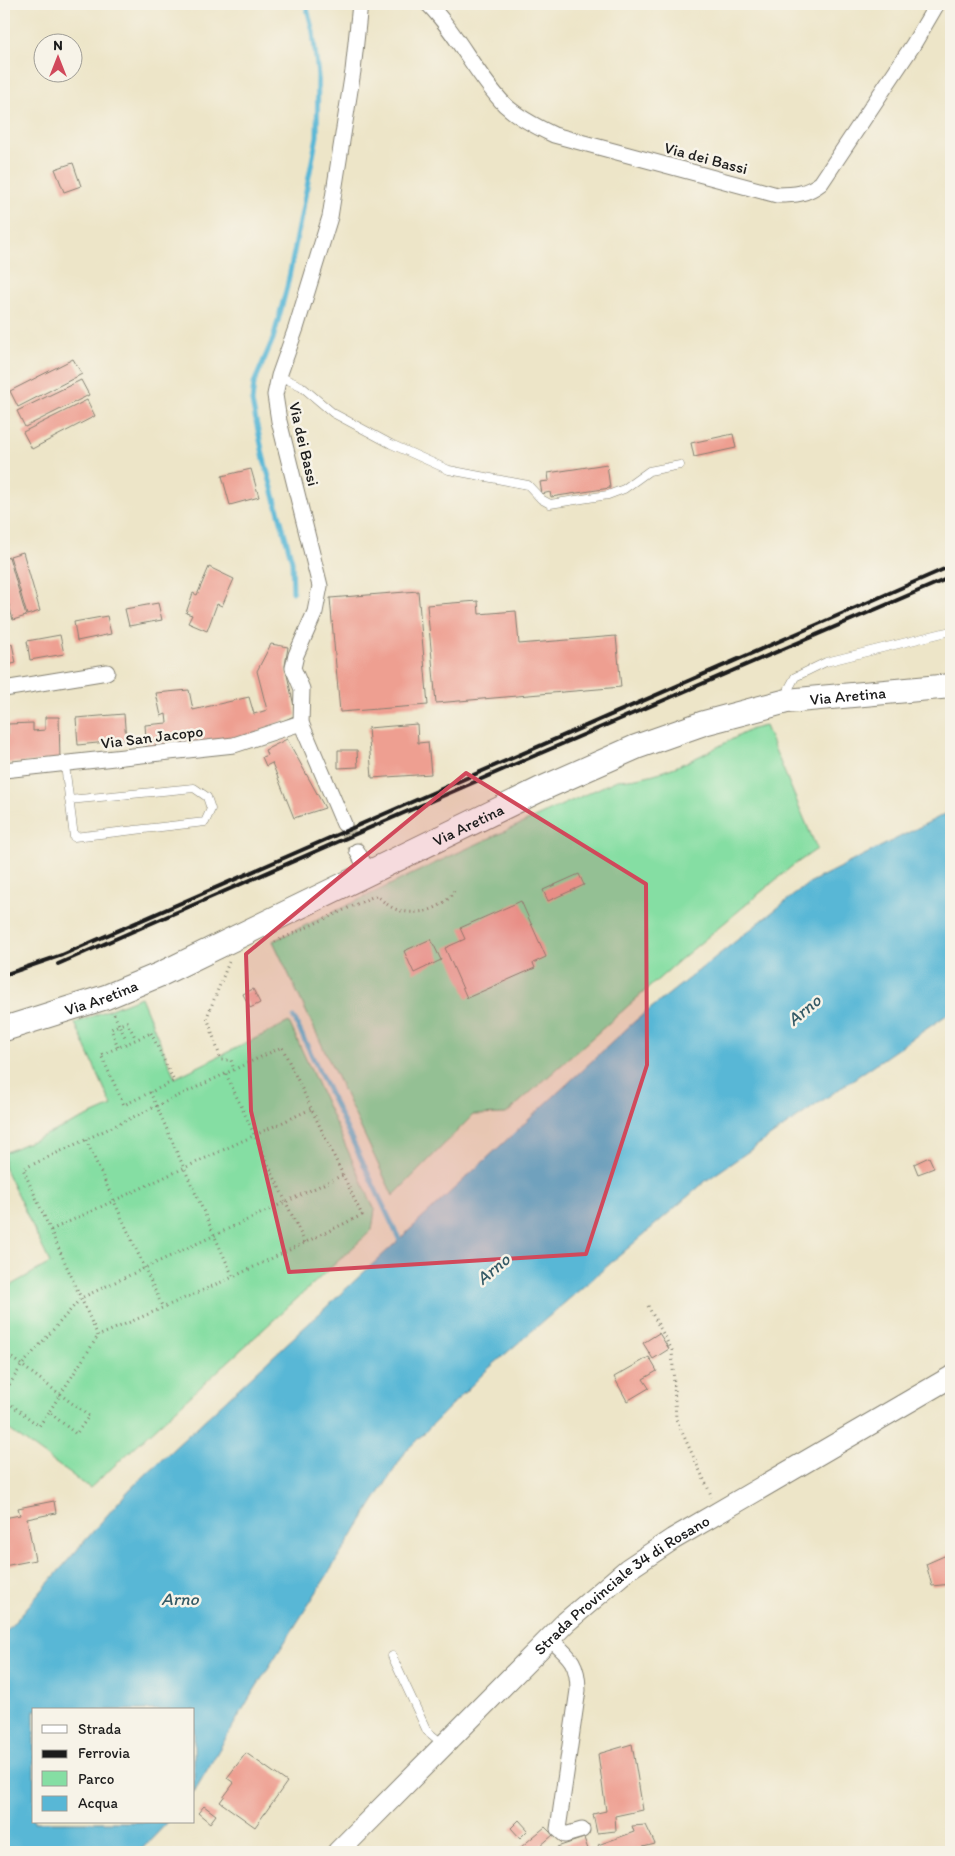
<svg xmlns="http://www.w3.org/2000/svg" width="955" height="1856" font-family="Itim,sans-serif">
  <rect width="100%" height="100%" fill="#f7f3e8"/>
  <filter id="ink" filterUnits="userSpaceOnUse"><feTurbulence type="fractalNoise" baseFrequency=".02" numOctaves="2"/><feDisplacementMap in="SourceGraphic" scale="10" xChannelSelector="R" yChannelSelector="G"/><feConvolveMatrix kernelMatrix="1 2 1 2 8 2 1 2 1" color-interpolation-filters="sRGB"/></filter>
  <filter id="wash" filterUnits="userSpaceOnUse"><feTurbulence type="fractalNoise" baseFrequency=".0096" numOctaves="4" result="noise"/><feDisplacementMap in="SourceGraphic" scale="20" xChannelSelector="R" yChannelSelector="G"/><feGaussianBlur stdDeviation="1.12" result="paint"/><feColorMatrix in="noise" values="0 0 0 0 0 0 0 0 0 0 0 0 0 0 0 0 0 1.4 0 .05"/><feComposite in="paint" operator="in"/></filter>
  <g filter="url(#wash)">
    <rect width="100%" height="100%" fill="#ede5c8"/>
    <g fill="#85dea3" stroke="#507d60">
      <path d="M765 726 817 849 791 867 680 960 506 1114 473 1115 393 1196 273 941 442 860 617 780C667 778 708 751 752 729Z"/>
      <polygon points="141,997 175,1078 289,1022 375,1210 372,1230 90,1488 4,1426 4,1289 50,1263 4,1167 4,1153 112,1106 75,1023"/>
    </g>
    <polygon fill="#58b7d6" stroke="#3a6a79" points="951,811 951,1012 707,1180 488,1369 406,1451 253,1692 194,1792 194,1710 34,1710 34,1822 168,1822 139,1852 4,1852 4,1634 129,1490 635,1021 809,883"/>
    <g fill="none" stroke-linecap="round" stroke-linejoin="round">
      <g stroke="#58b7d6" stroke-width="5">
        <polyline points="293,592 292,561 264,459 252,402 254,383 273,339 287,287 317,136 318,76 313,32 306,4"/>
        <polyline points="294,1018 401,1243"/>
      </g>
    </g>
    <g id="blocks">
      <g fill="#ee9f91">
        <polygon points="73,163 81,186 64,192 55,169"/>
        <polygon points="73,359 82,374 18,407 10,391"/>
        <polygon points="81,380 89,395 25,427 17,411"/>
        <polygon points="87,400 95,416 32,449 23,432"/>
        <polygon points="733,434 736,448 694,457 691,443"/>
        <polygon points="607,464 610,488 551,497 550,492 542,494 540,482 549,481 548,473"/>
        <polygon points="251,469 259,497 230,505 222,476"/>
        <polygon points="23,552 40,611 27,615 10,556"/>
        <polygon points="9,557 26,616 13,620 4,587 4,559"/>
        <polygon points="209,567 234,579 222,606 217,604 207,631 188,623 192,615 186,613 193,593 197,595"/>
        <polygon points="418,591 428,705 340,712 330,598"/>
        <polygon points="478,601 479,614 516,611 519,644 616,636 621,687 436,703 427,605"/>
        <polygon points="158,603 162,620 129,626 125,609"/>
        <polygon points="4,608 8,621 4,622"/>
        <polygon points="107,616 111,634 77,641 74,622"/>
        <polygon points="60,635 64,654 30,660 27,641"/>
        <polygon points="12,644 16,663 4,666 4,645"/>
        <polygon points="271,644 288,647 285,666 296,715 246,738 147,750 145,725 167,723 166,714 161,716 156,693 189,690 193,710 249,697 254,714 267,710 257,671"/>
        <polygon points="124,714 126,740 78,745 76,718"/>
        <polygon points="45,717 59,717 60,761 4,763 4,735 8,735 8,724 33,723 33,731 45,730"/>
        <polygon points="417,724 418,743 428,742 431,774 372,778 368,728"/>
        <polygon points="287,739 325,808 294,818 272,763 266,766 262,757 267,755 265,750"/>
        <polygon points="338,750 357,750 358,767 338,768"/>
        <polygon points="579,874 584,885 548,901 543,890"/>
        <polygon points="521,901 546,957 533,963 535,968 467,998 445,948 465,939 460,928"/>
        <polygon points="431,939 441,960 414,973 404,951"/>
        <polygon points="253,989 260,1003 250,1008 243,994"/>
        <polygon points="929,1157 934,1168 918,1174 914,1164"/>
        <polygon points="659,1333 669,1349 653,1359 643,1343"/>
        <polygon points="649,1357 657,1371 643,1379 649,1388 627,1401 614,1377"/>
        <polygon points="54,1501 56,1513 27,1519 35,1560 4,1566 4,1518 20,1515 18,1508"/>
        <polygon points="951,1553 951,1584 932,1586 926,1564"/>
        <polygon points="632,1744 643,1810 615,1816 616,1831 597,1833 593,1814 606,1811 598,1754"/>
        <polygon points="246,1753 287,1782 255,1827 220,1802 234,1783 227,1778"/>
        <polygon points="204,1806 216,1815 210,1823 198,1813"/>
        <polygon points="519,1820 528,1830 520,1838 511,1828"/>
        <polygon points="646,1825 655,1844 624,1852 601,1852 598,1845 634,1832 632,1826"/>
        <polygon points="545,1827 553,1835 533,1852 515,1852"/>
        <polygon points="584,1838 589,1852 558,1852 557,1847"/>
      </g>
    </g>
  </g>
  <g filter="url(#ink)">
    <use href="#blocks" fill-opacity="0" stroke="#848072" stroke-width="1"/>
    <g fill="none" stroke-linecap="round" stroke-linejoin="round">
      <polyline stroke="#c3bda6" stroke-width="15" stroke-dasharray="15 8" stroke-linecap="butt" points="344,824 357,851"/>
      <g stroke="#848072" stroke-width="9">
        <g id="service">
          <polyline points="279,376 301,386 333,413 391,444 449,470 528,485 541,499 550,504 608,495 624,489 649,471 680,465"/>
          <polyline points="788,697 789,688 795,677 826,662 951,631"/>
          <polyline points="65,765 74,837 205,822 211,809 207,797 194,788 69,800"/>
          <polyline points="392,1656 427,1731 443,1744"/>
        </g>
      </g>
      <g stroke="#848072" stroke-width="17">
        <g id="minor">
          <path d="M428 4C458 34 475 74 505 105 519 118 537 127 554 135L777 195C795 195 807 194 821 183L913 45 937 4"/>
          <polyline points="4,689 107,672"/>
          <polyline points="4,770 234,745 301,723"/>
          <polyline points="344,824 301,723 302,689 293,668 296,655 315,612 320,586 279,421 275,395 279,376 296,328 330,217 353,71 360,4"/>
          <polyline points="357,851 369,873"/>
          <path d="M550 1639C569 1656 578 1662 578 1690L558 1829 565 1835 582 1830"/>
        </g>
      </g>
      <g stroke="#848072" stroke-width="23">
        <g id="secondary">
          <path id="s1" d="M338 1852 566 1622 628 1569 673 1539 951 1377"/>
        </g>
      </g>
      <g stroke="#848072" stroke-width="26">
        <g id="primary">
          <path id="s2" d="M4 1029 106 997 161 974 539 790 636 747 704 723 787 701 951 686"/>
        </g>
      </g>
      <g stroke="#848072" stroke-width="3" stroke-dasharray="1 4" stroke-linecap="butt">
        <path d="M275 942 372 897 377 896C382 900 387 905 393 908 414 918 447 910 455 888"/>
        <polyline points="229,962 207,1017 221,1060 231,1060 234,1070"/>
        <polyline points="114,1014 119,1025 127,1022 136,1039"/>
        <polygon points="151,1033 174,1081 124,1105 101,1055"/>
        <polyline points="118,1047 111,1029 119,1025 125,1037"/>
        <polyline points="226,1074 305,1243"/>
        <path d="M150 1092 157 1107C182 1164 208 1221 233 1277L362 1215 282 1047 23 1169 98 1336 233 1277"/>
        <polyline points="86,1140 163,1308"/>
        <polyline points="51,1230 311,1109"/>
        <polyline points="648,1306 672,1350 676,1419 712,1497"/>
        <polyline points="4,1352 89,1416 76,1434 49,1412 98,1336"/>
        <polyline points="4,1393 22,1365 81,1298 343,1175"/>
        <polyline points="4,1399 39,1426 49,1412"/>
      </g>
      <use href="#service" stroke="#fff" stroke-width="8"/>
      <use href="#minor" stroke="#fff" stroke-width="15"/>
      <use href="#secondary" stroke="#fff" stroke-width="21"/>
      <use href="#primary" stroke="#fff" stroke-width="24"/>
      <g stroke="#1c1c1c" stroke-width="4">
        <polyline points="58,964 527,759 951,577"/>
        <polyline points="4,975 62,955 951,566"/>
      </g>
    </g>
  </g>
  <path fill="#d1495b" fill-opacity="0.2" stroke="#d1495b" stroke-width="4" stroke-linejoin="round" d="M466 773 646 884 647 1065 586 1254 289 1272 251 1111 246 954Z"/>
  <g text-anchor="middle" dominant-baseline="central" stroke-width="5" stroke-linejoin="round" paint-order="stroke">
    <g font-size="16" fill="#1c1c1c" stroke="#f7f3e8">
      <text transform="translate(706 158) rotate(15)">Via dei Bassi</text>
      <text transform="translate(304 444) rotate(77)">Via dei Bassi</text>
      <text stroke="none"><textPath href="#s2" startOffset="912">Via Aretina</textPath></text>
      <text transform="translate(152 737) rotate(-7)">Via San Jacopo</text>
      <text stroke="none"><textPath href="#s2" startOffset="508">Via Aretina</textPath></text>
      <text stroke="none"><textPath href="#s2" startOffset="102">Via Aretina</textPath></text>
      <text stroke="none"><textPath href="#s1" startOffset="391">Strada Provinciale 34 di Rosano</textPath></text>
    </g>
    <g font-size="18" font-style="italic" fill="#345a66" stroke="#f7f3e8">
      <text transform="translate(804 1010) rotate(-40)">Arno</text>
      <text transform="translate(493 1269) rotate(-40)">Arno</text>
      <text x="180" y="1599">Arno</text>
    </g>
  </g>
  <rect width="955" height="1856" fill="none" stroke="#f7f3e8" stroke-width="20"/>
  <rect x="32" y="1708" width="162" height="115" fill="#f7f3e8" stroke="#9f9d96"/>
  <rect x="42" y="1725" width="25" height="8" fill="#ffffff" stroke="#9f9d96"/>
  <text x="78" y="1734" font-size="15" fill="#1c1c1c">Strada</text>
  <rect x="42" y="1750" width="25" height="8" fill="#1c1c1c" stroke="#9f9d96"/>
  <text x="78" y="1758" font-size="15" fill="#1c1c1c">Ferrovia</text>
  <rect x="42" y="1771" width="25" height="15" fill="#85dea3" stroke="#9f9d96"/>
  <text x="78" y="1784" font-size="15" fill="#1c1c1c">Parco</text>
  <rect x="42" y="1796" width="25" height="15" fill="#58b7d6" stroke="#9f9d96"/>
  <text x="78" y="1808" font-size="15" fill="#1c1c1c">Acqua</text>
  <g transform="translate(58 58)"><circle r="24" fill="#f7f3e8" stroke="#9f9d96"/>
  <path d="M0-4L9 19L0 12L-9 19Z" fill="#d1495b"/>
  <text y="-8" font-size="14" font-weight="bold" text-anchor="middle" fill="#1c1c1c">N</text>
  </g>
</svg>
